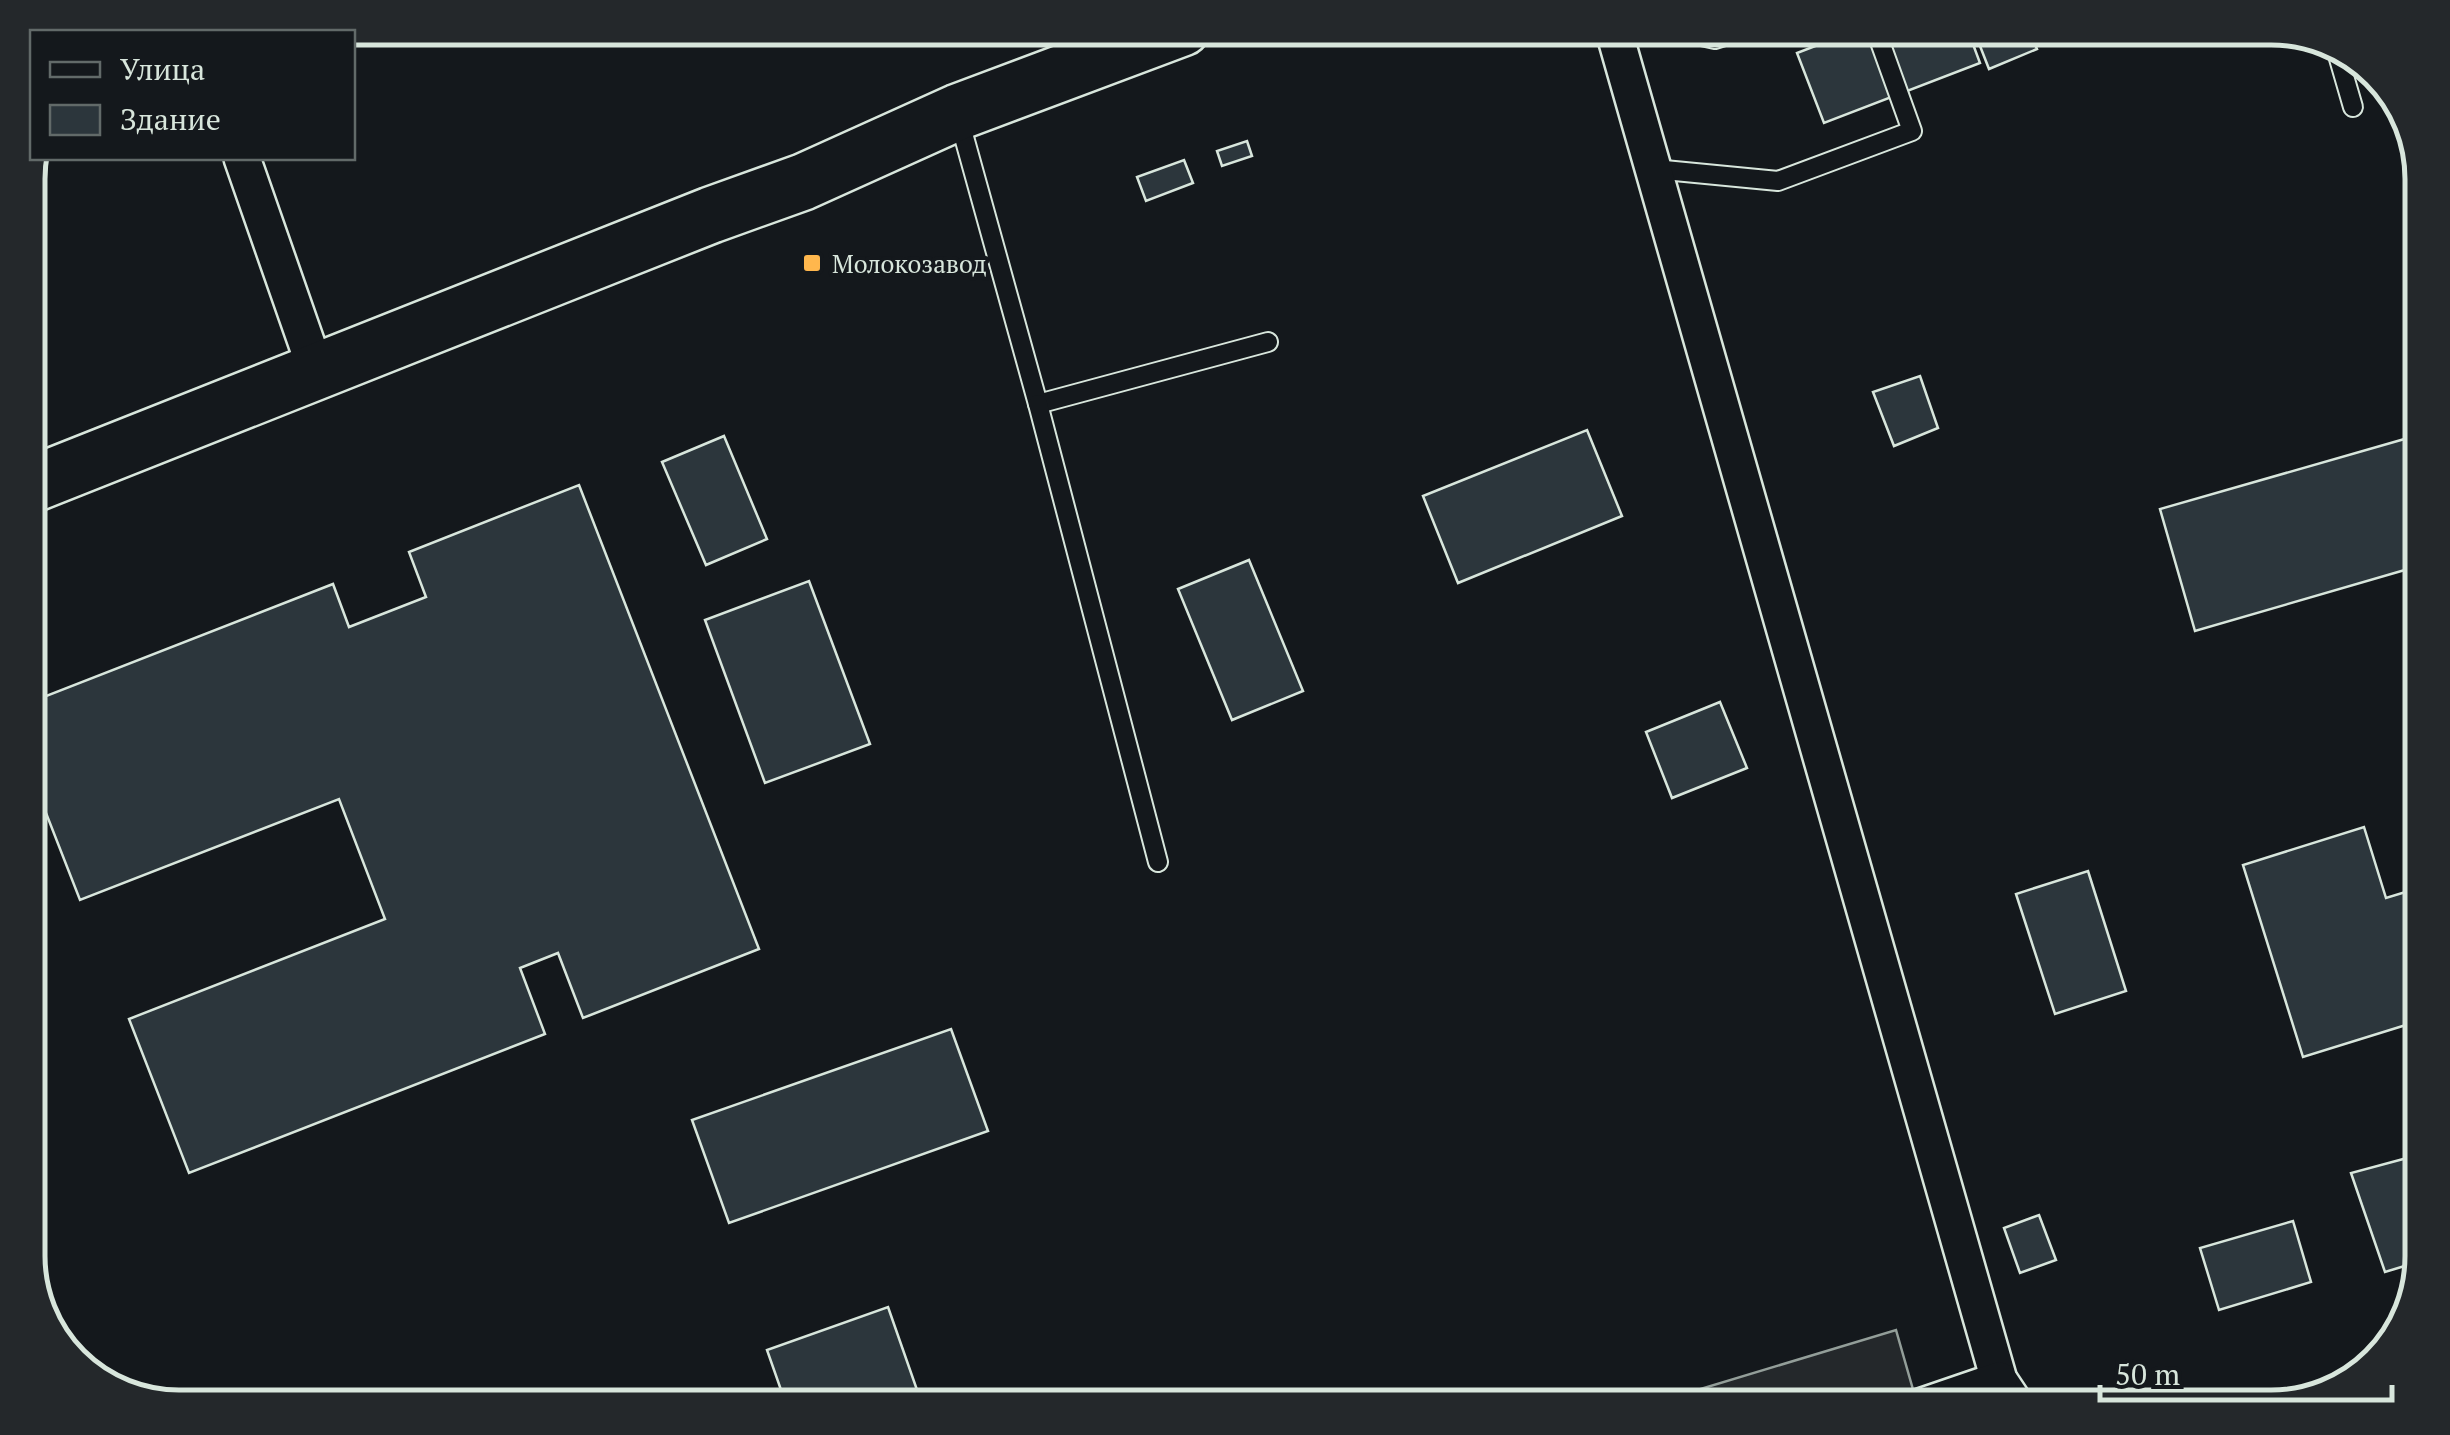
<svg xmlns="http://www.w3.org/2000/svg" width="2450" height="1435" font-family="'PT Serif',serif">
  <rect width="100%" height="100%" fill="#14181c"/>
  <polygon fill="#24282b" stroke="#939e99" stroke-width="2.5" points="1896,1330 1918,1407 1641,1407"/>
  <g fill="#2c363c" stroke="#d8e6dc" stroke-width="2.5">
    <polygon points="1862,28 1967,28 1980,63 1824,123 1797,53"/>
    <polygon points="1973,28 2028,28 2037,49 1989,69"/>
    <polygon points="1247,141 1252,156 1222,166 1217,151"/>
    <polygon points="1184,160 1193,183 1146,201 1137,177"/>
    <polygon points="1920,376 1938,428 1894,446 1873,392"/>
    <polygon points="1587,430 1622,516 1458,583 1423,496"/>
    <polygon points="2422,434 2422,565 2195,631 2160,509"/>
    <polygon points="724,436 767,539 706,565 662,462"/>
    <polygon points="579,485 759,949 583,1018 558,953 520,968 545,1034 189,1173 129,1019 385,919 339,799 80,900 28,767 28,703 333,584 349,627 426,597 409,552"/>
    <polygon points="1249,560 1303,691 1232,720 1178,589"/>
    <polygon points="809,581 870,744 765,783 705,620"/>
    <polygon points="1720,702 1747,768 1672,798 1646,732"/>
    <polygon points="2364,827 2386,898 2422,887 2422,1020 2303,1057 2243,865"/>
    <polygon points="2088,871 2126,991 2055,1014 2016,894"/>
    <polygon points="951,1029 988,1131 729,1223 692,1120"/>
    <polygon points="2422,1154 2421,1261 2385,1272 2351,1173"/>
    <polygon points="2039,1215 2056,1260 2020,1273 2004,1228"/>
    <polygon points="2293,1221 2311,1282 2219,1310 2200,1248"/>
    <polygon points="888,1307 923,1407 787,1407 767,1350"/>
  </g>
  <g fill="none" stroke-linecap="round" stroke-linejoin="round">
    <g stroke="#d8e6dc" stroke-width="22">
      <g id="service">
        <polyline points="1665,28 1715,39 1750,28"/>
        <polyline points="2335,45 2353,107"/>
        <polyline points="959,119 1038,404 1268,342"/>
        <polyline points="1654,169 1778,181 1912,131 1875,28"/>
        <polyline points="1038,404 1158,862"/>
      </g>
    </g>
    <g stroke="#d8e6dc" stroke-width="40">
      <g id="minor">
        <polyline points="197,28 198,32"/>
        <polyline points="1613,28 1999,1380 2017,1407"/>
        <polyline points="242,158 317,373"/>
        <polyline points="1920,1407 1999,1380"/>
      </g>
    </g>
    <g stroke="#d8e6dc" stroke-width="60">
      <polyline id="trunk" points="28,486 711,215 803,182 958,112 1182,28"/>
    </g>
    <use href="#service" stroke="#14181c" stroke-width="18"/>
    <use href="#minor" stroke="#14181c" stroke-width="35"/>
    <use href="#trunk" stroke="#14181c" stroke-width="55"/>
  </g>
  <rect fill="#ffb74d" stroke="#14181c" stroke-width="4" x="802" y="253" width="20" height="20" rx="5"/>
  <g text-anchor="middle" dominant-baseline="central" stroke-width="8" stroke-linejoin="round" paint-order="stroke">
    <g font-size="25" fill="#d8e6dc" stroke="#14181c" text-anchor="start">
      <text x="832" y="263">Молокозавод</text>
    </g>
  </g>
  <path d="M0 0H2450V1435H0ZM179 45H2271A134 134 0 0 1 2405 179V1256A134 134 0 0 1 2271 1390H179A134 134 0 0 1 45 1256V179A134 134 0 0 1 179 45Z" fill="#24282b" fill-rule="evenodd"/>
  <path fill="none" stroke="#d8e6dc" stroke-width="5" d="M179 45H2271A134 134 0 0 1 2405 179V1256A134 134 0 0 1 2271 1390H179A134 134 0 0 1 45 1256V179A134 134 0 0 1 179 45Z"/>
  <rect x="30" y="30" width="325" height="130" fill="#14181c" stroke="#626a69" stroke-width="2.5"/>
  <rect x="50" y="62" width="50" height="15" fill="#14181c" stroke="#626a69" stroke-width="2.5"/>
  <text x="120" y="80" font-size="30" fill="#d8e6dc">Улица</text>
  <rect x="50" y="105" width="50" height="30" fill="#2c363c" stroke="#626a69" stroke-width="2.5"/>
  <text x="120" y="130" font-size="30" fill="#d8e6dc">Здание</text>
  <path d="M2100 1385v15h292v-15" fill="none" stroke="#d8e6dc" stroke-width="5"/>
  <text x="2115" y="1385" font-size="30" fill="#d8e6dc" stroke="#14181c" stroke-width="8" paint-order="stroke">50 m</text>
</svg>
